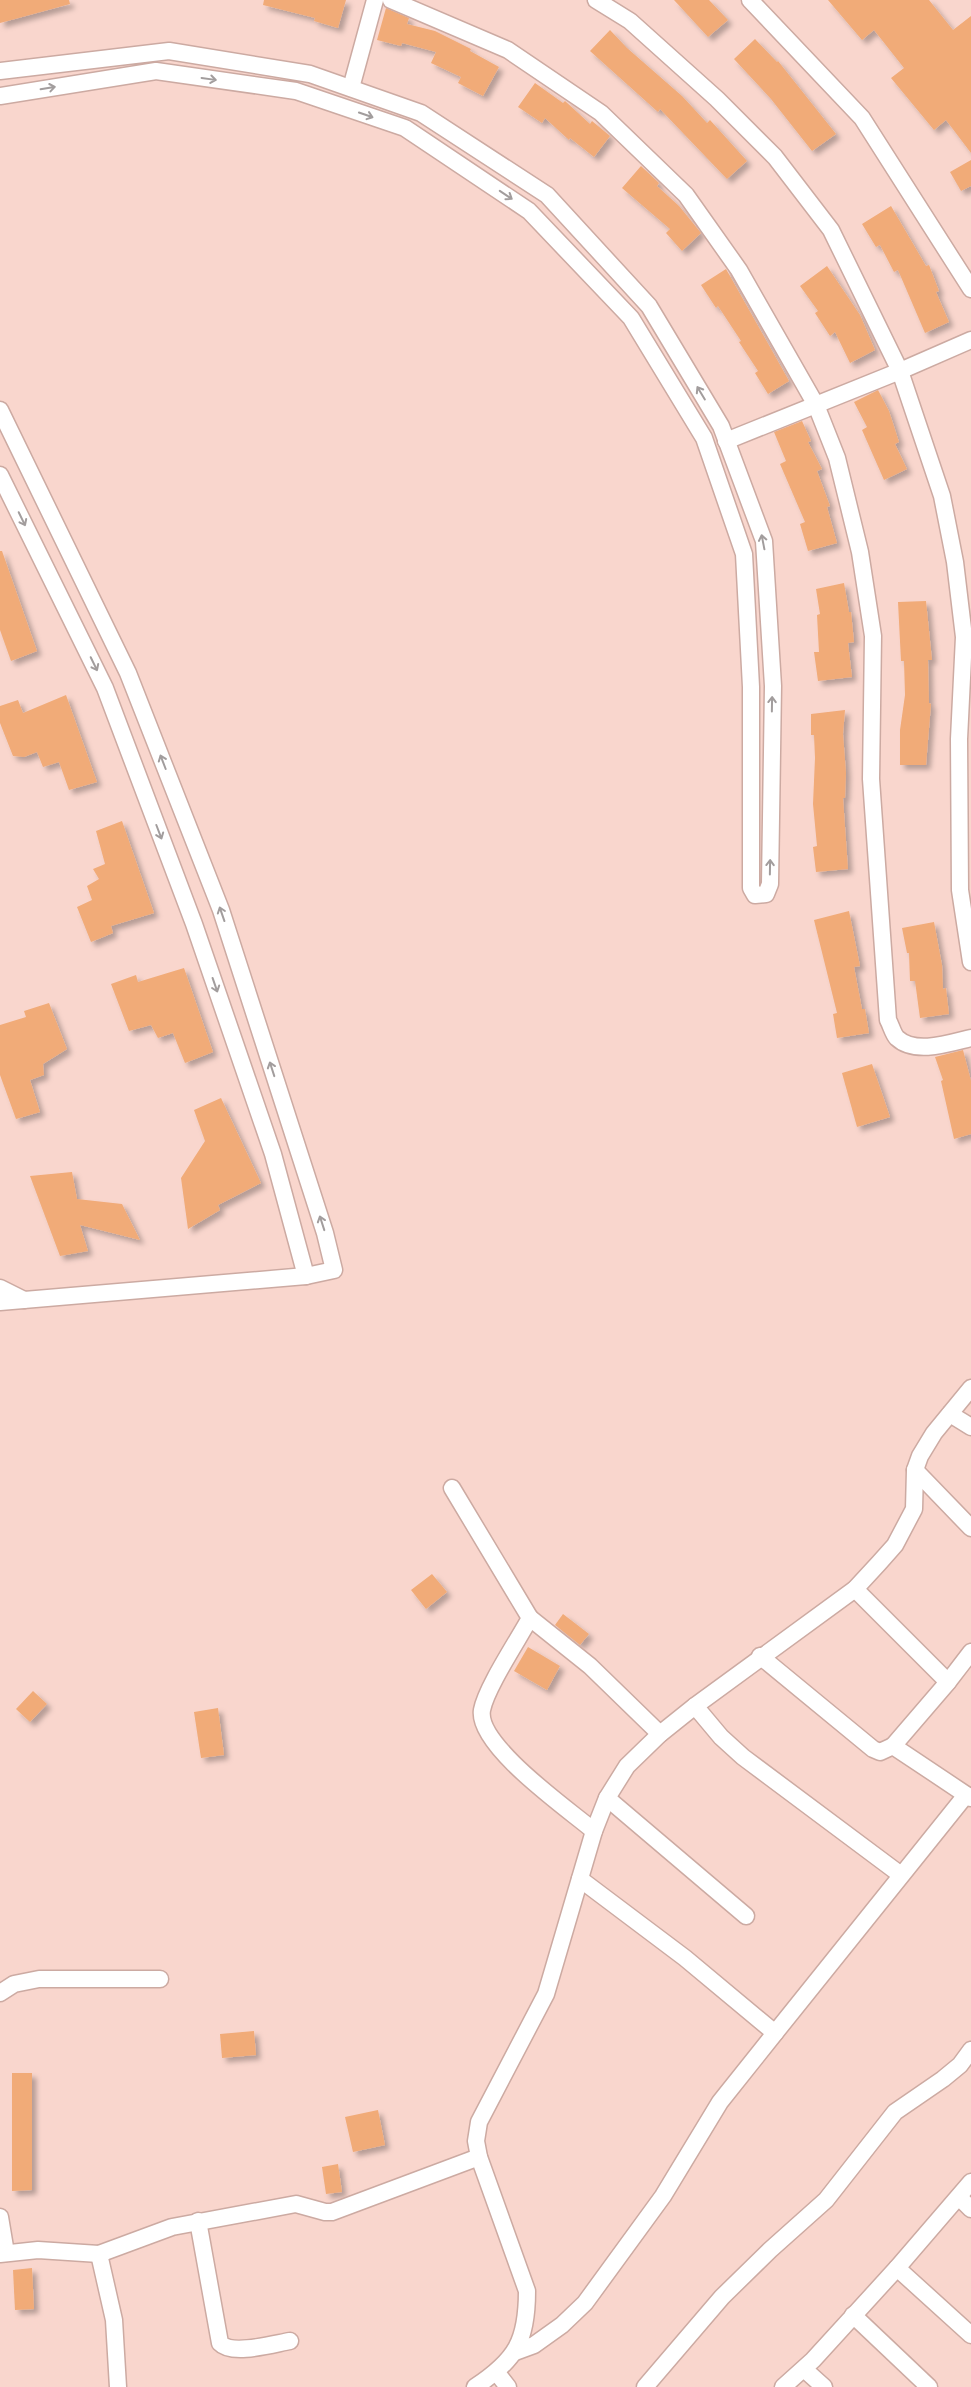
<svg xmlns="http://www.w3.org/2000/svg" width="971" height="2387" font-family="Cabin,sans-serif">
  <defs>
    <filter id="shadow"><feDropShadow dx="4.5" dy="4.5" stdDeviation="2.5" flood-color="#0004"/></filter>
  </defs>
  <rect width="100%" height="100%" fill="#f9d6cd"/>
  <g fill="#f1ab78" filter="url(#shadow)">
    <polygon points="0,0 69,0 70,4 0,23"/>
    <polygon points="264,0 346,0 338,28 314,21 315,18 263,5"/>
    <polygon points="674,0 709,0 728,20 708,37"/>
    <polygon points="828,0 929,0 953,30 971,16 971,153 946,120 934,130 891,78 904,68 874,30 862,40"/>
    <polygon points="386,8 409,18 407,24 435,31 471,49 470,51 499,67 483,96 458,83 461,77 431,63 436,52 402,43 401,46 377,40"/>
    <polygon points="610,30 627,48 682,96 707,123 710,120 747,161 727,179 660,109 658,112 590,51"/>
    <polygon points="755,39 777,62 778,61 836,134 812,151 771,99 734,59"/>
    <polygon points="535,83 563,103 565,101 590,124 592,121 610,136 594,157 570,138 569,140 545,118 542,123 518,107"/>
    <polygon points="971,160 971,186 961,191 950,172"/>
    <polygon points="641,166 659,183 657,186 679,206 701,233 682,251 666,233 670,229 622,188"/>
    <polygon points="891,206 926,266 929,265 939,291 936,292 949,322 925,333 898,270 894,272 880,245 876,247 862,224"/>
    <polygon points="827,266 860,315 875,350 850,363 835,332 830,336 815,313 818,311 800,286"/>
    <polygon points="726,269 789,381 768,394 755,373 758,371 739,342 741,341 718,306 716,308 701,285"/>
    <polygon points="878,390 889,411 899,442 895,444 907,469 884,480 862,430 867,427 854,402"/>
    <polygon points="802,421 811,441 808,442 822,469 817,471 830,506 827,507 837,543 808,551 800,524 805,522 780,464 786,461 774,432"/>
    <polygon points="0,551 2,551 37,651 11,661 0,630"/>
    <polygon points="844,583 849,612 851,612 854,642 848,643 852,677 818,681 814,652 819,652 817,615 820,614 816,589"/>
    <polygon points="926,601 932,660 928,660 929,703 931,704 926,765 900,765 900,730 905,695 904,661 901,661 898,602"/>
    <polygon points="66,695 97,782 69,790 59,762 43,767 37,752 24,757 13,756 0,723 0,706 18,700 23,713"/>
    <polygon points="845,710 843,734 846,773 845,798 843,798 848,869 816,872 813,847 817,846 813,804 815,758 814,735 811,735 811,714"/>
    <polygon points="122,821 154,913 111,926 113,933 91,942 77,907 92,900 87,886 99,879 93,869 105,864 96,831"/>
    <polygon points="849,911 860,966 854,967 862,1009 865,1009 869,1033 837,1038 833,1014 837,1013 814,920"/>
    <polygon points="934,922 942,965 943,989 946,988 949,1014 920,1018 915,981 910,981 909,953 907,953 902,928"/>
    <polygon points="184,968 213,1052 185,1063 173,1033 158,1038 151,1025 129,1031 111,984 136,975 138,982"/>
    <polygon points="49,1003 67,1049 43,1064 44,1075 30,1080 40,1112 16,1119 0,1075 0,1025 26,1017 24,1011"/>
    <polygon points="963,1050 971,1081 971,1134 954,1139 941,1081 943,1080 935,1057"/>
    <polygon points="872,1064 890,1117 857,1127 842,1073"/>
    <polygon points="221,1098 261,1183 218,1205 220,1210 188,1229 181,1178 205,1141 194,1110"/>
    <polygon points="72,1172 77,1199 122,1204 140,1240 80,1225 88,1251 60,1256 30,1176"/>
    <polygon points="432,1574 447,1592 426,1609 411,1590"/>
    <polygon points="563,1614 589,1634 580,1645 555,1625"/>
    <polygon points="528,1647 560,1666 547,1690 514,1671"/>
    <polygon points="33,1691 47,1704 30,1722 16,1709"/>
    <polygon points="218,1708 224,1755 201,1758 194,1712"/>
    <polygon points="254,2031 256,2055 222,2058 220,2034"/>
    <polygon points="12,2073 32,2073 32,2190 12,2191"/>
    <polygon points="378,2110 385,2145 353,2152 345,2117"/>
    <polygon points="338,2164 342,2192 326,2194 322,2167"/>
    <polygon points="32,2268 34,2309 15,2310 13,2270"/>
  </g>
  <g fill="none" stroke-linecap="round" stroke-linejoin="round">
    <g stroke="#ccaaa2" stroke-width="19">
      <g id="minor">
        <path d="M391 0 508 50 601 113 686 195 739 270 816 405 837 458 860 552 873 636 871 779 888 1020C891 1025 893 1034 897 1038 915 1055 950 1043 971 1038"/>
        <polyline points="596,0 630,21 717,99 775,157 831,230 900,371 942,496 955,562 964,637 959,739 960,890 971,962"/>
        <polyline points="750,0 862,118 971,289"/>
        <polyline points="0,71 169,51 310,74 421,113 547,195 649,306 721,426 764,541 773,686 770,884 766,894 755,895 751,888 751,687 744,554 704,438 631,318 529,211 405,128 296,91 156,71 0,96"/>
        <polyline points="351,88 375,0"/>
        <polyline points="0,410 128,673 221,910 325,1233 334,1270 306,1276 0,1302"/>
        <polyline points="726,441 900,371 971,340"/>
        <polyline points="0,475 105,688 194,924 273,1154 306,1276"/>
        <polyline points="0,1288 24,1300"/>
        <polyline points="950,1414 971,1427"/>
        <polyline points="915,1470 971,1528"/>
        <path d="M452 1488 530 1618C518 1640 486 1688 482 1710 476 1745 568 1809 594 1831"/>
        <polyline points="855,1589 948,1682 893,1746 971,1798"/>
        <polyline points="530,1618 590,1666 660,1734"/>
        <polyline points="760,1656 873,1749 880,1752 893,1746"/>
        <polyline points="948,1682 971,1652"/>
        <polyline points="695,1706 721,1737 743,1757 901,1875"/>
        <polyline points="607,1798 746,1916"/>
        <polyline points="580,1879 685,1958 775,2033 966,1795"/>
        <polyline points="0,1993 14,1984 39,1979 160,1979"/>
        <polyline points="959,2197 971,2209"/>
        <polyline points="0,2217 6,2253"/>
        <path d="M198 2221 220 2343C232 2356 273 2344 290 2341"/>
        <polyline points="0,2254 38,2250 99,2254 172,2227 296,2204 325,2212 332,2212 479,2157"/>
        <polyline points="99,2254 114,2320 118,2387"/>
        <polyline points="897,2268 971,2335"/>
        <polyline points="853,2315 929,2387"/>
        <polyline points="515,2352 534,2345 562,2325 585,2303 663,2196 720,2102 775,2033"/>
        <polyline points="804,2369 824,2387"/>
        <polyline points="497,2373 508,2387"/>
        <path d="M475 2387C516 2360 527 2341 527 2291L479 2157 476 2141 479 2122 546 1994 594 1831 607 1798 627 1766 660 1734 695 1706 855 1589 879 1563 895 1545 914 1509 915 1470 920 1456 934 1433 971 1388"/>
        <polyline points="645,2387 722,2297 770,2250 826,2200 895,2112 943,2079 960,2065 971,2050"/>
        <polyline points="783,2387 813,2360 897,2268 971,2182"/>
      </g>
    </g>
    <use href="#minor" stroke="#fff" stroke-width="16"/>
  </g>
  <defs><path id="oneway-shaft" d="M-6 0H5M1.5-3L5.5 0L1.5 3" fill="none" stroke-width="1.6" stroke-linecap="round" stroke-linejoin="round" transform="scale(1.25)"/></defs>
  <g stroke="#a29d9d">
    <use href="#oneway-shaft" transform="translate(209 79) rotate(8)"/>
    <use href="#oneway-shaft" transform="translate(48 88) rotate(-9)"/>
    <use href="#oneway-shaft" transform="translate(366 115) rotate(19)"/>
    <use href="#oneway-shaft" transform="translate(506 195) rotate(34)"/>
    <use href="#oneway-shaft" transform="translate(701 393) rotate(-121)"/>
    <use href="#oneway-shaft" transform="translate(22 519) rotate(64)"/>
    <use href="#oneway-shaft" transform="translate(763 542) rotate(-101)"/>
    <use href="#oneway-shaft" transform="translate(94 664) rotate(64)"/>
    <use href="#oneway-shaft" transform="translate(772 704) rotate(-89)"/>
    <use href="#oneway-shaft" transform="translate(163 762) rotate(-111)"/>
    <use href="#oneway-shaft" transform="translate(159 832) rotate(69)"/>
    <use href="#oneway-shaft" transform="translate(770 867) rotate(-89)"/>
    <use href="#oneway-shaft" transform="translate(222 914) rotate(-109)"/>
    <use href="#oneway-shaft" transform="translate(215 985) rotate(71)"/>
    <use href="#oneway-shaft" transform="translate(272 1069) rotate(-108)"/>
    <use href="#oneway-shaft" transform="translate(322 1223) rotate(-108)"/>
  </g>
</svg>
